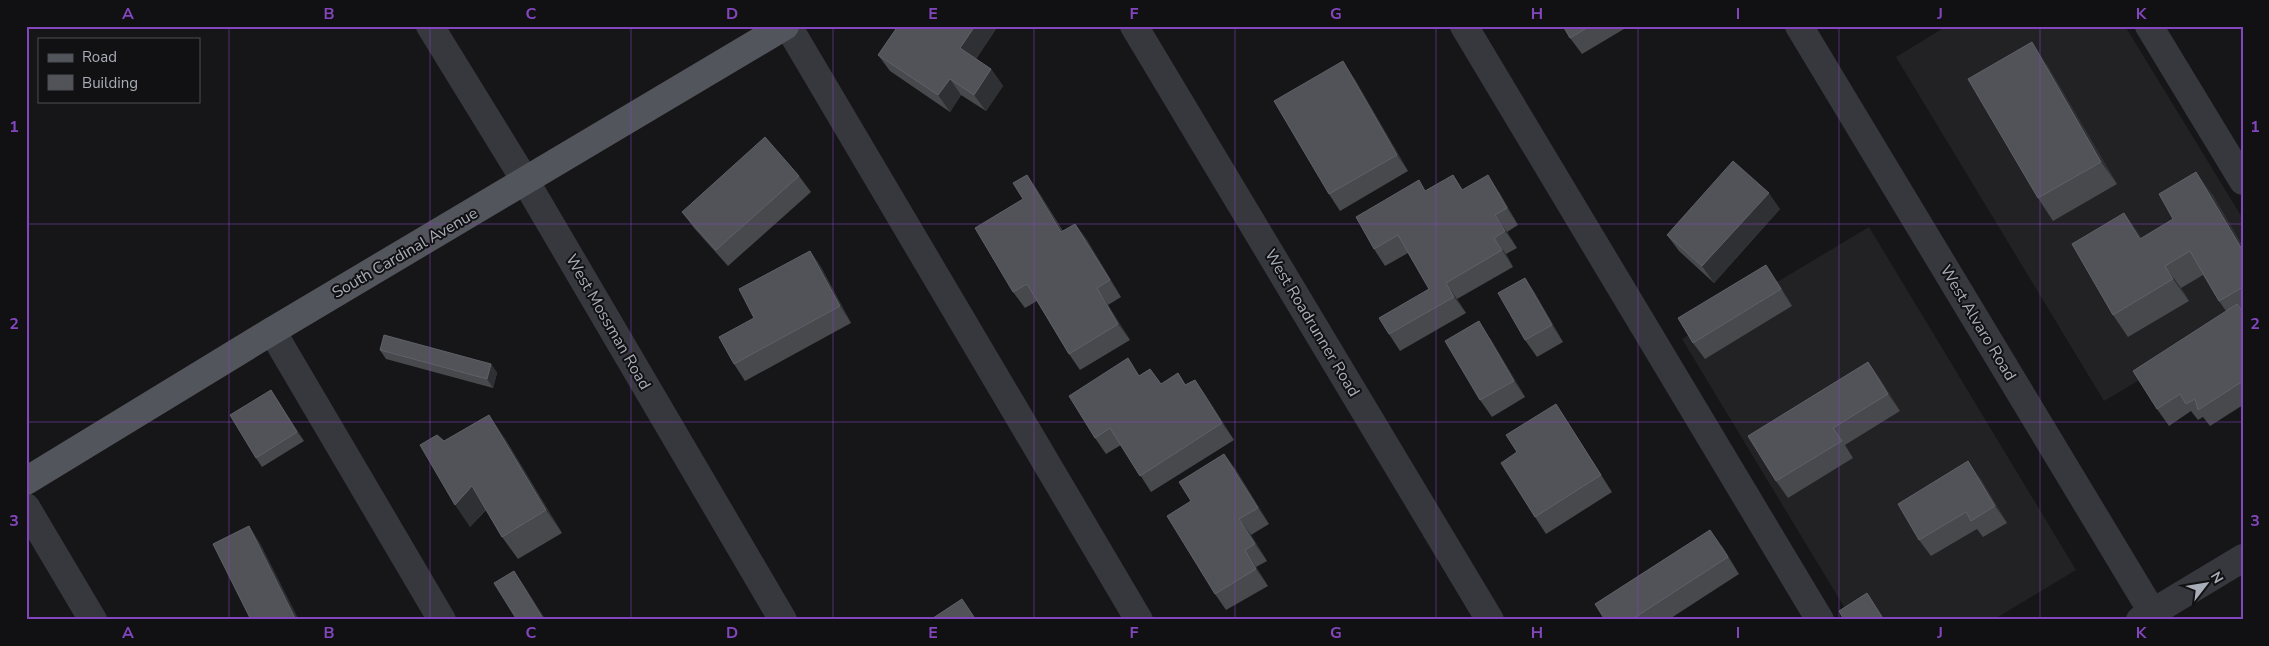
<svg xmlns="http://www.w3.org/2000/svg" width="2269" height="646" font-family="'Nunito Sans',sans-serif">
  <rect width="100%" height="100%" fill="#161618"/>
  <g fill="#222225">
    <polygon points="1947,26 2125,26 2243,219 2243,319 2104,401 1896,57"/>
    <polygon points="1869,227 2076,570 1993,620 1852,620 1682,339"/>
  </g>
  <g fill="none" stroke-linecap="round" stroke-linejoin="round">
    <g stroke="#37383d" stroke-width="28">
      <polyline points="430,26 526,182 783,620"/>
      <polyline points="788,26 1139,620"/>
      <polyline points="1134,26 1490,620"/>
      <polyline points="1464,26 1820,620"/>
      <polyline points="1799,26 2157,620"/>
      <polyline points="2149,26 2243,181"/>
      <polyline points="272,331 442,620"/>
      <polyline points="26,507 93,620"/>
      <polyline points="2140,620 2243,558"/>
    </g>
    <polyline stroke="#53555c" stroke-width="28" points="26,481 272,331 785,26"/>
  </g>
  <g fill="#47494d">
    <polygon points="898,26 998,26 976,59 991,69 1003,86 986,111 961,95 950,112 890,71 878,55"/>
    <polygon points="1563,26 1629,26 1582,54 1570,38"/>
    <polygon points="2047,65 2117,184 2053,221 2038,198"/>
    <polygon points="1354,78 1408,171 1340,211 1329,194"/>
    <polygon points="1027,175 1038,191 1063,231 1075,224 1087,240 1121,297 1108,305 1130,340 1080,370 1069,354 1037,301 1025,308 1013,292 1023,199"/>
    <polygon points="1453,175 1463,190 1499,192 1518,225 1507,232 1517,248 1506,254 1513,267 1457,299 1466,313 1400,351 1389,334 1429,289 1408,253 1385,266 1374,249 1426,191"/>
    <polygon points="799,176 811,192 728,266 694,228 682,212"/>
    <polygon points="2212,194 2243,247 2243,405 2210,426 2203,417 2198,420 2191,411 2169,426 2157,409 2226,311 2219,301 2203,275 2181,288 2189,301 2128,337 2113,315 2173,219"/>
    <polygon points="1780,209 1714,283 1679,251 1667,235"/>
    <polygon points="810,251 821,267 851,323 745,381 734,364 754,318"/>
    <polygon points="1525,278 1536,295 1563,342 1537,357 1525,340"/>
    <polygon points="1777,281 1792,306 1705,359 1693,343"/>
    <polygon points="1490,338 1525,397 1492,417 1480,400"/>
    <polygon points="380,350 491,364 497,373 493,388 386,359"/>
    <polygon points="1868,362 1880,379 1900,411 1845,445 1853,458 1788,498 1776,481"/>
    <polygon points="1150,369 1161,384 1178,373 1186,385 1195,380 1206,396 1234,440 1151,492 1121,445 1106,454 1095,438 1140,375"/>
    <polygon points="271,390 304,441 262,467 256,458"/>
    <polygon points="1556,404 1567,421 1612,492 1546,534 1535,517 1517,452"/>
    <polygon points="504,437 562,533 518,559 502,537 486,510 470,527 444,441"/>
    <polygon points="1224,454 1236,470 1269,524 1251,535 1267,561 1256,567 1268,586 1226,610 1215,594 1191,501"/>
    <polygon points="1980,478 2007,523 1983,537 1977,529 1931,556 1919,540"/>
    <polygon points="1722,546 1739,574 1668,620 1605,620"/>
  </g>
  <g fill="#2f3033">
    <polygon points="975,26 998,26 972,65 960,48"/>
    <polygon points="2032,42 2047,65 2117,184 2101,162"/>
    <polygon points="1343,61 1354,78 1408,171 1397,155"/>
    <polygon points="991,69 1003,86 986,111 974,95"/>
    <polygon points="950,79 961,95 950,112 938,95"/>
    <polygon points="2196,172 2212,194 2243,247 2243,251"/>
    <polygon points="1027,175 1038,191 1073,249 1061,232"/>
    <polygon points="1488,175 1499,192 1518,225 1507,208"/>
    <polygon points="1769,193 1780,209 1714,283 1702,266"/>
    <polygon points="2124,213 2140,235 2155,261 2140,239"/>
    <polygon points="1495,215 1507,232 1517,248 1505,231"/>
    <polygon points="1075,224 1087,240 1121,297 1110,280"/>
    <polygon points="1494,238 1506,254 1513,267 1502,250"/>
    <polygon points="810,251 821,267 851,323 840,306"/>
    <polygon points="1766,265 1777,281 1792,306 1781,289"/>
    <polygon points="2165,266 2181,288 2189,301 2173,279"/>
    <polygon points="1525,278 1536,295 1563,342 1552,325"/>
    <polygon points="1446,283 1457,299 1466,313 1454,297"/>
    <polygon points="1097,288 1108,305 1130,340 1118,324"/>
    <polygon points="1479,321 1490,338 1525,397 1514,381"/>
    <polygon points="1868,362 1880,379 1900,411 1888,394"/>
    <polygon points="491,364 497,373 493,388 487,379"/>
    <polygon points="1195,380 1206,396 1234,440 1222,423"/>
    <polygon points="271,390 277,399 304,441 297,432"/>
    <polygon points="1556,404 1567,421 1612,492 1601,475"/>
    <polygon points="489,415 504,437 562,533 546,510"/>
    <polygon points="1224,454 1236,470 1269,524 1258,508"/>
    <polygon points="1968,461 1980,478 2007,523 1995,506"/>
    <polygon points="472,486 487,508 470,527 455,505"/>
    <polygon points="1239,519 1251,535 1267,561 1255,544"/>
    <polygon points="249,526 260,543 299,620 296,620"/>
    <polygon points="1710,530 1722,546 1739,574 1728,557"/>
    <polygon points="1245,550 1256,567 1268,586 1256,569"/>
    <polygon points="514,571 525,587 546,620 544,620"/>
  </g>
  <g fill="#525359" stroke="#5f6168">
    <polygon points="898,26 975,26 960,48 991,69 974,95 950,79 938,95 878,55"/>
    <polygon points="1563,26 1590,26 1570,38"/>
    <polygon points="2032,42 2101,162 2038,198 1968,79"/>
    <polygon points="1343,61 1397,155 1329,194 1274,101"/>
    <polygon points="765,137 799,176 716,250 682,212"/>
    <polygon points="1733,161 1769,193 1702,266 1667,235"/>
    <polygon points="2196,172 2243,251 2243,287 2219,301 2190,251 2165,266 2173,279 2113,315 2072,244 2124,213 2140,239 2173,219 2159,194"/>
    <polygon points="1027,175 1061,232 1075,224 1110,280 1097,288 1118,324 1069,354 1027,284 1013,292 975,228 1023,199 1013,183"/>
    <polygon points="1453,175 1462,190 1488,175 1507,208 1495,215 1505,231 1494,238 1502,250 1446,283 1454,297 1389,334 1379,318 1429,289 1398,235 1374,249 1356,217 1419,180 1425,191"/>
    <polygon points="810,251 840,306 734,364 719,337 754,318 739,289"/>
    <polygon points="1766,265 1781,289 1693,343 1678,318"/>
    <polygon points="1525,278 1552,325 1525,340 1498,293"/>
    <polygon points="2237,304 2243,312 2243,381 2198,410 2195,399 2186,404 2180,394 2157,409 2133,371"/>
    <polygon points="1479,321 1514,381 1480,400 1445,341"/>
    <polygon points="384,335 491,364 487,379 380,350"/>
    <polygon points="1128,358 1139,376 1150,369 1161,384 1178,373 1185,385 1195,380 1222,423 1140,476 1110,428 1095,438 1069,396"/>
    <polygon points="1868,362 1888,394 1833,428 1842,441 1776,481 1748,436"/>
    <polygon points="271,390 297,432 256,458 230,415"/>
    <polygon points="1556,404 1601,475 1535,517 1501,463 1517,452 1506,435"/>
    <polygon points="489,415 546,510 502,537 472,486 455,505 420,445 437,435 444,441"/>
    <polygon points="1224,454 1258,508 1239,519 1255,544 1245,550 1256,569 1215,594 1167,516 1191,501 1179,482"/>
    <polygon points="1968,461 1995,506 1971,521 1966,512 1919,540 1898,504"/>
    <polygon points="249,526 296,620 251,620 213,544"/>
    <polygon points="1710,530 1728,557 1631,620 1605,620 1595,604"/>
    <polygon points="514,571 544,620 517,620 494,583"/>
    <polygon points="1867,593 1884,620 1844,620 1839,611"/>
    <polygon points="962,599 976,620 930,620"/>
  </g>
  <path fill="none" stroke="#8446be" stroke-width="1" stroke-opacity="0.55" d="M229 26V620M430 26V620M631 26V620M833 26V620M1034 26V620M1235 26V620M1436 26V620M1638 26V620M1839 26V620M2040 26V620M26 224H2243M26 422H2243"/>
  <g text-anchor="middle" dominant-baseline="central" stroke-width="4" stroke-linejoin="round" paint-order="stroke">
    <g font-size="16" fill="#a8adb8" stroke="#111113">
      <text transform="translate(405 253) rotate(-30)">South Cardinal Avenue</text>
      <text transform="translate(608 322) rotate(60)">West Mossman Road</text>
      <text transform="translate(1312 323) rotate(59)">West Roadrunner Road</text>
      <text transform="translate(1978 323) rotate(59)">West Alvaro Road</text>
    </g>
  </g>
  <rect width="2269" height="646" fill="none" stroke="#111113" stroke-width="55"/>
  <rect x="38" y="38" width="162" height="65" fill="#111113" stroke="#4d4f55"/>
  <rect x="48" y="54" width="25" height="8" fill="#53555c" stroke="#4d4f55"/>
  <text x="82" y="62" font-size="15" fill="#a8adb8">Road</text>
  <rect x="48" y="75" width="25" height="15" fill="#525359" stroke="#4d4f55"/>
  <text x="82" y="88" font-size="15" fill="#a8adb8">Building</text>
  <g transform="translate(2206 584) rotate(59)" stroke="#111113" stroke-width="4" paint-order="stroke">
  <path d="M0-4L9 19L0 12L-9 19Z" fill="#a8adb8"/>
  <text y="-8" font-size="14" font-weight="bold" text-anchor="middle" fill="#a8adb8">N</text>
  </g>
  <rect x="28" y="28" width="2214" height="590" fill="none" stroke="#8446be" stroke-width="2"/>
  <g font-size="16" text-anchor="middle" font-weight="bold" fill="#8446be">
    <text x="128" y="19">A</text>
    <text x="329" y="19">B</text>
    <text x="531" y="19">C</text>
    <text x="732" y="19">D</text>
    <text x="933" y="19">E</text>
    <text x="1134" y="19">F</text>
    <text x="1336" y="19">G</text>
    <text x="1537" y="19">H</text>
    <text x="1738" y="19">I</text>
    <text x="1940" y="19">J</text>
    <text x="2141" y="19">K</text>
    <text x="14" y="132">1</text>
    <text x="2255" y="132">1</text>
    <text x="14" y="329">2</text>
    <text x="2255" y="329">2</text>
    <text x="14" y="526">3</text>
    <text x="2255" y="526">3</text>
    <text x="128" y="638">A</text>
    <text x="329" y="638">B</text>
    <text x="531" y="638">C</text>
    <text x="732" y="638">D</text>
    <text x="933" y="638">E</text>
    <text x="1134" y="638">F</text>
    <text x="1336" y="638">G</text>
    <text x="1537" y="638">H</text>
    <text x="1738" y="638">I</text>
    <text x="1940" y="638">J</text>
    <text x="2141" y="638">K</text>
  </g>
</svg>
